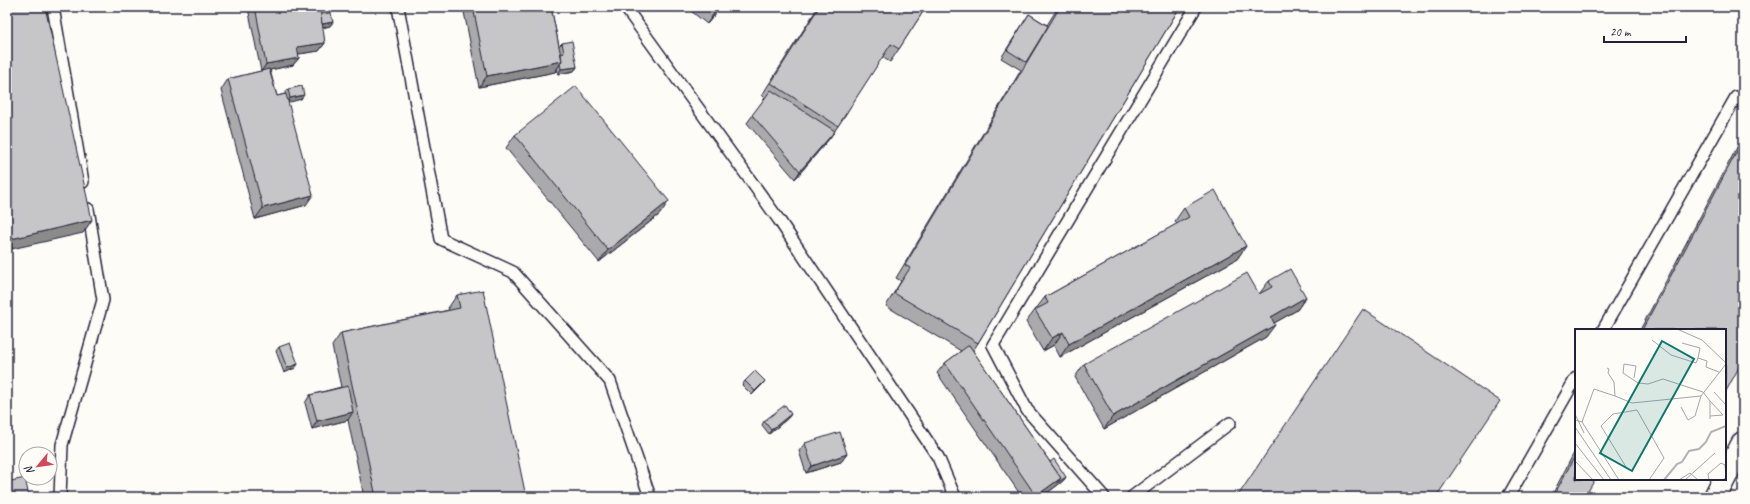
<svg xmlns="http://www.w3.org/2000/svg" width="1750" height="504" font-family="Caveat,sans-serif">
  <rect width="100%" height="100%" fill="#fdfcf7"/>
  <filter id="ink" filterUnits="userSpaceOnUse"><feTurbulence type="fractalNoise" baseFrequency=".025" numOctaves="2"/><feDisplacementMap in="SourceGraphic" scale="8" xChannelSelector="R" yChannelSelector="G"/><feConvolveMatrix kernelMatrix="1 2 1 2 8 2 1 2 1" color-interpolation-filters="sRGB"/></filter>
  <g filter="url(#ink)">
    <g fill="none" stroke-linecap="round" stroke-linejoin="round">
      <g stroke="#22223b" stroke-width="14">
        <g id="service">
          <polyline points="53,7 83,182"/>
          <polyline points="398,7 441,239 513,272 610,381 650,497"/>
          <polyline points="625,7 779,220 938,457 955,497"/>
          <polyline points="1603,330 1736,97"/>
          <polyline points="60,497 62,445 103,300 88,209"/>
          <polyline points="1104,497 1027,410 993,345 1196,7"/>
          <polyline points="1132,497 1230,423"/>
          <polyline points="1508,497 1576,378"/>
        </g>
      </g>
      <g stroke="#22223b" stroke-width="25">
        <g id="minor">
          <polyline points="1725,477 1743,443"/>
          <polyline points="1715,497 1724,479"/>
        </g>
      </g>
      <use href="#service" stroke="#fdfcf7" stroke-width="11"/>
      <use href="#minor" stroke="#fdfcf7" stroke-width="22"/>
    </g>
    <g fill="#aaaaac" stroke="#22223b">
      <polygon points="249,7 291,7 291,8 321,14 333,22 330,26 322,28 325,43 319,51 298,54 299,58 293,65 270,70 277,96 285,94 285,93 288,89 301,99 288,102 306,205 255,219 221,90 228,79 261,71 248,8"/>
      <polygon points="463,7 551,7 559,46 562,43 577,67 574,71 558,74 557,68 555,72 479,87"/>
      <polygon points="686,7 721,7 707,24"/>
      <polygon points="818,7 926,7 899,49 890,62 882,57 838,126 829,139 795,179 747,123 765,98 762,95"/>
      <polygon points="1054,7 1180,7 978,343 973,351 1050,462 1066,477 1063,481 1042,497 1022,497 937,373 945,363 961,351 886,306 901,281 896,278 1021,70 1001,58 1029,14 1047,25 1057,9"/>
      <polygon points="515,135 660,214 599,262 506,148"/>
      <polygon points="1743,136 1743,360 1725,330 1640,330"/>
      <polygon points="1184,208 1246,246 1237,259 1060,357 1054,345 1043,351 1026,322 1045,297 1177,224 1175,221"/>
      <polygon points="1269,281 1306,297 1297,310 1274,323 1266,337 1104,429 1075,377 1084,364 1259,294"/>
      <polygon points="457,295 526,497 364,497 348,420 312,429 305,403 310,395 341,387 332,346 341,333 449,310 448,308"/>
      <polygon points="279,347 298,364 295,368 284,373 276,351"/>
      <polygon points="745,381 762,385 752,395 742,385"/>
      <polygon points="791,414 788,418 769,434 762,425 764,421"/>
      <polygon points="805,443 847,454 841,462 806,473 799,451"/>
      <polygon points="1576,449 1576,479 1585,497 1551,497"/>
    </g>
    <g fill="#8b8b8c" stroke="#22223b">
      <polygon points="720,7 721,7 707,24 714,13"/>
      <polygon points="333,22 330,26 316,29 319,25"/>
      <polygon points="325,43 319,51 292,55 297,47"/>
      <polygon points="299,58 293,65 261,72 266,64"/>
      <polygon points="562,61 555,72 479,87 487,76"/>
      <polygon points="577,67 574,71 558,74 561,69"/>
      <polygon points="304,95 301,99 287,103 290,98"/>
      <polygon points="835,131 829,139 795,179 800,171"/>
      <polygon points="313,195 306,205 255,219 263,208"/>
      <polygon points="669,201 660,214 599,262 608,250"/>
      <polygon points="92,220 83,233 7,250 7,240"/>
      <polygon points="1246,246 1237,259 1060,357 1069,344"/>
      <polygon points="1306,297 1297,310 1262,330 1271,317"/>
      <polygon points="1275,325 1266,337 1104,429 1113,416"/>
      <polygon points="1063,332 1054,345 1043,351 1052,338"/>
      <polygon points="298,364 295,368 284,373 287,368"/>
      <polygon points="765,381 762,385 752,395 755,391"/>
      <polygon points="353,412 348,420 312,429 317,421"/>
      <polygon points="791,414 788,418 769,434 771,430"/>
      <polygon points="847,454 841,462 806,473 812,466"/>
      <polygon points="1066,477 1063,481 1042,497 1035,497 1036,496 1061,478"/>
    </g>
    <g fill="#c6c6c8" stroke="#22223b">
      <polygon points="7,7 45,7 92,220 7,240"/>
      <polygon points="255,7 291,7 291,8 302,7 320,7 325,43 297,47 299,58 266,64"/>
      <polygon points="473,7 551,7 562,61 487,76"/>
      <polygon points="706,7 720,7 714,13"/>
      <polygon points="819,7 926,7 899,49 891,44 838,126 771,83"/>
      <polygon points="1060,7 1180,7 978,343 894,293 910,268 905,265"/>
      <polygon points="331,13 333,22 322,24 321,14"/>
      <polygon points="1029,14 1048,26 1026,62 1007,50"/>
      <polygon points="572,41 577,67 561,69 560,63 562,61 561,54 564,53 562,43"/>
      <polygon points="269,69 277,96 286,94 313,195 263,208 228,79"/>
      <polygon points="302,86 304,95 290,98 288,89"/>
      <polygon points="576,86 669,201 608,250 515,135"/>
      <polygon points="771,90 835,131 800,171 752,115"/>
      <polygon points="1743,140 1743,360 1725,393 1725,330 1642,330"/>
      <polygon points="1215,190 1246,246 1069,344 1063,332 1052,338 1035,310 1048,303 1045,297 1189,217 1184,208"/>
      <polygon points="1290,269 1306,297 1271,317 1275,325 1113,416 1084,364 1247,273 1259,294 1272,287 1269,281"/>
      <polygon points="483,290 526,497 376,497 341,333 460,308 457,295"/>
      <polygon points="1363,309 1500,401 1436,497 1237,497"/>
      <polygon points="290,343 298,364 287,368 279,347"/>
      <polygon points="969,345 1061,478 1036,496 945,363"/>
      <polygon points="755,371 765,381 755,391 745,381"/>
      <polygon points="348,386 353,412 317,421 310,395"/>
      <polygon points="785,405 791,414 771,430 764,421"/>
      <polygon points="840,432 847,454 812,466 805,443"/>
      <polygon points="1576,454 1576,479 1595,479 1585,497 1553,497"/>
      <polygon points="1054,459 1066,477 1057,483 1061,478 1050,462"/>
      <polygon points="25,478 29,497 7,497 7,482"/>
    </g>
  </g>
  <g transform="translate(1575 329)">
    <rect width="151" height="151" fill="#fdfcf7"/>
    <path fill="none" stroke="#b2b2b7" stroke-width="2" d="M89 151 102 135 107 133 114 122 124 120 131 113 136 103 151 97"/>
    <path fill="none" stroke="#a5a5ac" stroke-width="1" d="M102 0 127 11 151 34M77 11 96 26 121 34 123 29M107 14 125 19 123 29 132 32 131 38 144 43M32 39 34 40 33 44 39 53 40 67 57 74 126 67 151 35M59 49 61 37 49 35 48 44 63 54 73 55 88 50 128 63 135 72V90M139 63 151 76M106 78 113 91 120 87 126 67M0 85 9 104M135 87 148 86 135 72M0 91 7 93 44 151M7 93 19 60 40 67M0 98 36 151M0 114 29 151M0 132 18 151M51 138 26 97 38 85 62 81 89 129 74 151M104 151 115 144 123 151M110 151 140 124M134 151 133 145 146 134 150 136 151 148 148 151"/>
    <path fill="#0f766e" fill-opacity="0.15" stroke="#0f766e" stroke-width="2" d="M87 12 119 30 57 142 25 124Z"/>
    <rect width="151" height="151" fill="none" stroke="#22223b" stroke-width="2"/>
  </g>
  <rect width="1750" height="504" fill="none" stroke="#fdfcf7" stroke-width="24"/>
  <rect x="12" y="12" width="1726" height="480" fill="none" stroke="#22223b" stroke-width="1.5" filter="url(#ink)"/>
  <g transform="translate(38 466) rotate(241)"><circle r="19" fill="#fdfcf7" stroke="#a5a5ac"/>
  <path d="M0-3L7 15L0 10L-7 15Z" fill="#d1495b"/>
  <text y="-6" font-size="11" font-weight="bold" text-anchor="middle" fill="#22223b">N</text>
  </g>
  <path d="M1604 36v6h82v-6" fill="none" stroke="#22223b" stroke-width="2"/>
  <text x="1610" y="36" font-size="12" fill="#22223b" stroke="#fdfcf7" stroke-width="3" paint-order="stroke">20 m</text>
</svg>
